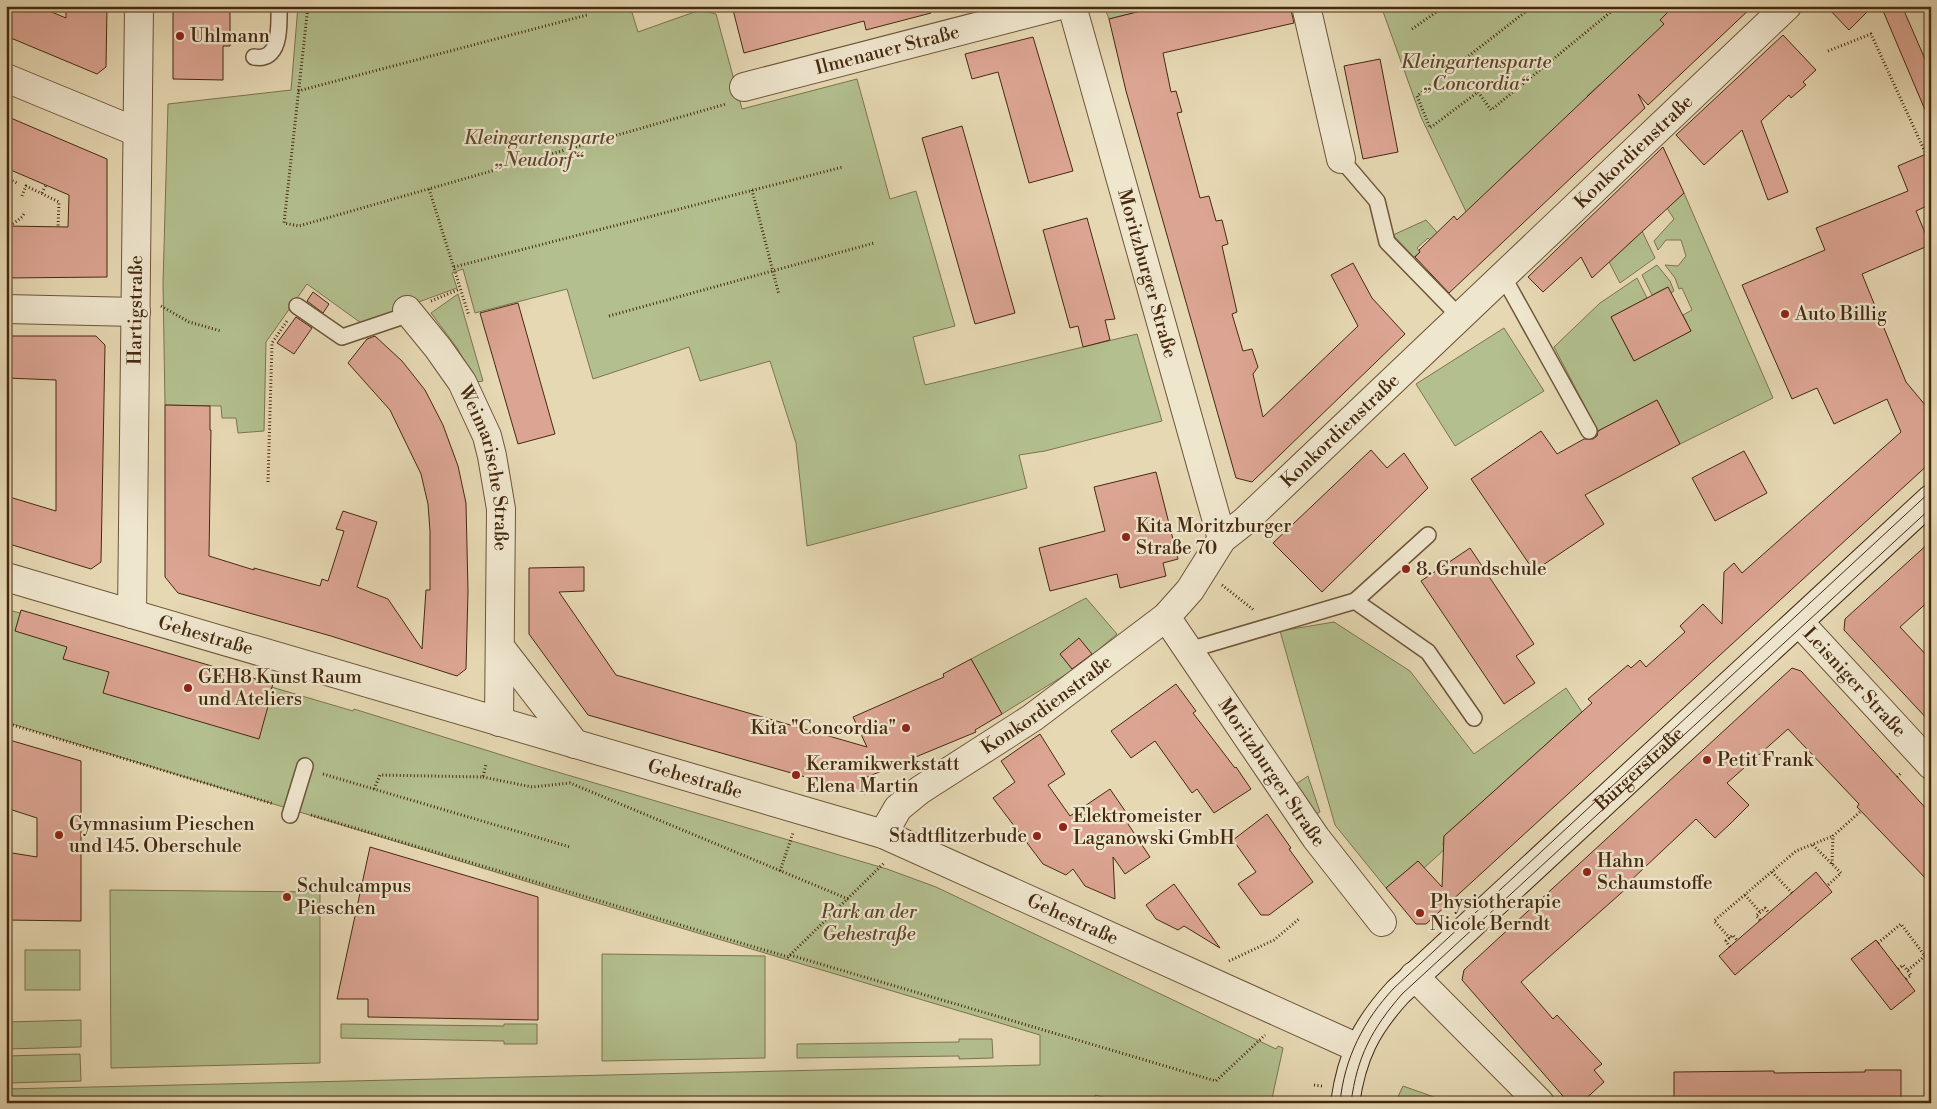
<svg xmlns="http://www.w3.org/2000/svg" width="1937" height="1109" font-family="'Libre Bodoni',serif">
  <rect width="100%" height="100%" fill="#e6d8b3"/>
  <filter id="stains"><feTurbulence type="fractalNoise" baseFrequency=".004" numOctaves="4"/><feColorMatrix values="0 0 0 0 .2 0 0 0 0 .09 0 0 0 0 .02 0 0 0 .5 -.17"/></filter>
  <radialGradient id="worn" r=".72"><stop offset=".6" stop-color="#630" stop-opacity="0"/><stop offset="1" stop-color="#630" stop-opacity=".3"/></radialGradient>
  <g fill="#b3bf8e" stroke="#7c744e">
    <polygon points="298,6 630,6 638,32 700,10 716,14 742,109 857,79 890,199 916,191 955,326 913,337 925,385 1137,334 1162,421 1045,451 1019,455 1027,488 807,546 796,443 770,361 700,381 689,347 593,379 567,289 475,313 463,269 452,273 457,288 361,323 307,284 266,342 264,431 238,433 236,418 222,418 221,406 165,405 163,284 168,104 291,90"/>
    <polygon points="1104,6 1161,6 1109,19"/>
    <polygon points="1381,6 1684,6 1674,7 1661,19 1666,26 1606,89 1600,84 1587,96 1592,102 1549,134 1506,173 1470,220 1421,117"/>
    <polygon points="1684,193 1773,398 1680,444 1657,400 1598,431 1554,347 1600,303 1637,278 1647,298 1611,317 1634,361 1691,331 1683,315 1692,310 1682,288 1679,289 1675,278 1665,265 1678,266 1686,256 1681,240 1666,240 1658,250 1654,241 1674,219 1667,208"/>
    <polygon points="1426,220 1444,240 1437,247 1428,238 1417,248 1420,252 1414,257 1393,235"/>
    <polygon points="1642,231 1655,258 1620,283 1609,262"/>
    <polygon points="1657,265 1670,281 1674,291 1671,293 1668,287 1652,295 1642,275"/>
    <polygon points="458,294 483,381 477,382 457,348 431,313"/>
    <polygon points="1504,328 1544,391 1455,446 1416,384"/>
    <polygon points="1086,598 1117,634 1092,655 1079,639 1060,654 1073,670 1002,714 971,659"/>
    <polygon points="6,609 353,711 354,709 537,766 887,869 936,887 1276,1049 1278,1046 1283,1048 1271,1103 1128,1103 1095,1095 1094,1103 6,1103 6,1089 1040,1065 1040,1035 577,897 6,722"/>
    <polygon points="1334,622 1410,671 1474,754 1566,688 1582,712 1444,836 1443,845 1446,848 1424,868 1418,861 1386,888 1335,825 1280,631"/>
    <polygon points="1308,776 1320,812 1314,815 1293,786"/>
    <polygon points="110,890 320,892 320,1063 111,1068"/>
    <rect x="25" y="950" width="55" height="40"/>
    <polygon points="602,954 765,956 765,1058 602,1061"/>
    <polygon points="81,1020 81,1047 6,1049 6,1022"/>
    <polygon points="341,1024 504,1026 504,1024 537,1024 537,1044 504,1044 504,1041 341,1038"/>
    <polygon points="959,1039 992,1039 993,1058 959,1059 959,1056 797,1058 797,1044 959,1042"/>
    <polygon points="80,1054 81,1081 6,1083 6,1056"/>
    <polygon points="1403,1086 1451,1103 1395,1103"/>
  </g>
  <g fill="#dca593" stroke="#46290f">
    <polygon points="6,6 37,6 66,18 66,6 107,6 106,67 97,74 6,36"/>
    <polygon points="173,6 230,6 230,46 223,46 223,80 173,79"/>
    <polygon points="732,6 930,6 931,13 866,30 864,21 744,53"/>
    <polygon points="1161,6 1290,6 1294,23 1163,53 1171,92 1176,91 1182,112 1177,113 1200,198 1209,196 1216,221 1222,220 1228,244 1222,246 1237,312 1232,314 1243,351 1252,349 1258,367 1253,374 1263,417 1358,326 1331,275 1353,263 1372,298 1405,334 1252,482 1236,478 1126,91 1109,19"/>
    <polygon points="1674,6 1753,6 1648,105 1638,94 1645,108 1449,293 1415,257 1420,252 1419,250 1454,216 1457,220 1664,24 1660,20"/>
    <polygon points="1826,6 1873,6 1849,30"/>
    <polygon points="1881,6 1902,6 1931,73 1931,124"/>
    <polygon points="1783,35 1816,70 1803,82 1806,85 1791,98 1789,95 1761,121 1788,192 1768,200 1742,130 1704,165 1676,135"/>
    <polygon points="1033,37 1073,171 1029,183 998,72 972,79 965,54"/>
    <polygon points="1380,59 1398,152 1363,159 1344,66"/>
    <polygon points="6,116 107,159 107,277 6,278 6,226 68,227 69,195 6,168"/>
    <polygon points="962,126 1015,313 975,324 922,138"/>
    <polygon points="1663,147 1684,193 1592,278 1581,257 1543,292 1528,277"/>
    <polygon points="1931,152 1931,204 1916,211 1930,245 1862,274 1906,382 1931,412 1931,462 1426,924 1416,924 1386,888 1418,861 1442,887 1444,836 1592,703 1588,699 1628,665 1631,668 1640,660 1646,667 1685,632 1680,626 1703,604 1722,624 1724,572 1734,563 1742,573 1901,432 1887,399 1834,424 1817,388 1792,399 1742,285 1825,250 1816,228 1908,191 1898,166"/>
    <polygon points="1087,218 1115,319 1105,320 1110,340 1083,347 1078,326 1070,328 1043,230"/>
    <polygon points="1668,287 1691,331 1634,361 1611,317"/>
    <polygon points="313,292 329,304 323,313 307,301"/>
    <polygon points="518,303 555,434 518,444 480,313"/>
    <polygon points="296,317 312,328 294,354 277,343"/>
    <polygon points="6,336 96,336 105,345 101,562 91,569 6,543 6,496 56,511 56,380 6,378"/>
    <polygon points="375,336 402,361 425,390 443,425 458,466 466,503 468,591 466,669 457,676 331,636 178,593 165,577 165,405 210,406 210,430 211,430 209,556 254,570 254,568 320,586 322,579 328,581 344,531 336,529 343,511 377,522 357,587 388,599 422,649 426,590 430,590 430,531 428,504 421,474 390,410 348,363 367,339"/>
    <polygon points="1657,400 1680,444 1585,495 1604,524 1534,571 1471,479 1541,431 1557,454 1584,439 1593,439 1597,436 1598,431"/>
    <polygon points="1371,450 1387,468 1404,453 1428,488 1322,592 1273,543"/>
    <polygon points="1744,451 1767,493 1715,521 1692,478"/>
    <polygon points="1156,472 1178,559 1163,563 1166,576 1120,588 1117,574 1050,591 1039,548 1105,531 1094,487"/>
    <polygon points="1931,541 1931,599 1900,627 1931,660 1931,723 1844,630 1845,619"/>
    <polygon points="1470,548 1534,644 1516,656 1535,683 1504,704 1421,581"/>
    <polygon points="584,567 584,591 559,592 616,675 867,747 853,717 944,677 943,674 971,659 1002,714 975,730 976,732 860,780 865,794 588,715 529,634 529,568"/>
    <polygon points="21,610 273,684 268,699 270,699 259,739 103,693 109,672 63,659 67,647 15,631"/>
    <polygon points="1079,638 1092,654 1072,669 1060,654"/>
    <polygon points="1792,668 1801,671 1931,814 1931,884 1857,807 1859,804 1788,729 1727,783 1749,805 1731,823 1715,838 1696,819 1627,884 1629,886 1521,982 1553,1019 1557,1015 1602,1064 1594,1070 1604,1082 1581,1103 1569,1103 1462,980 1464,970"/>
    <polygon points="1176,684 1196,711 1193,713 1235,768 1236,767 1251,789 1214,813 1197,789 1192,793 1155,741 1131,758 1111,731"/>
    <polygon points="1040,734 1065,774 1048,785 1070,816 1110,789 1132,821 1128,824 1150,857 1125,874 1113,857 1115,899 1085,886 1073,869 1066,875 1043,864 993,798 1015,782 1001,761"/>
    <polygon points="6,739 81,761 81,921 6,920 6,852 37,857 37,818 6,808"/>
    <polygon points="1267,814 1291,848 1289,849 1313,882 1269,915 1261,915 1238,884 1256,872 1233,840"/>
    <polygon points="370,847 538,897 538,1020 368,1017 368,999 337,999"/>
    <polygon points="1816,872 1832,892 1735,975 1719,956"/>
    <polygon points="1174,884 1220,948 1184,926 1178,930 1156,919 1146,905"/>
    <polygon points="1876,940 1915,991 1891,1010 1851,959"/>
    <polygon points="1865,1070 1901,1070 1901,1103 1674,1103 1674,1072 1774,1071 1774,1073 1865,1072"/>
  </g>
  <g fill="none" stroke-linecap="round" stroke-linejoin="round">
    <g stroke="#6e5538" stroke-width="18">
      <g id="lane">
        <path d="M254 57C282 62 279 24 279 6"/>
        <polyline points="1341,159 1377,201 1387,242 1460,317"/>
        <polyline points="1501,278 1509,287 1589,431"/>
        <polyline points="297,306 342,337 410,314"/>
        <polyline points="1355,601 1428,535"/>
        <polyline points="1189,650 1355,601 1428,652 1474,718"/>
        <polyline points="290,815 305,766"/>
      </g>
    </g>
    <g stroke="#6e5538" stroke-width="30">
      <g id="street">
        <path id="s1" d="M1072 6 1222 539"/>
        <polyline points="1306,6 1341,159"/>
        <polyline points="6,78 137,132"/>
        <path id="s2" d="M744 87 1057 6"/>
        <polyline points="6,309 136,312"/>
        <path id="s3" d="M407 310 438 348 462 382 487 436 492 456 501 509 499 722"/>
        <path id="s4" d="M6 577 883 834 1358 1048"/>
        <path id="s5" d="M132 614 139 6"/>
        <path id="s6" d="M1166 617 1316 838 1382 922"/>
        <path id="s7" d="M1799 622 1931 765"/>
        <polyline points="500,647 575,744"/>
        <path id="s8" d="M883 834 898 808 920 790 1032 718 1166 617 1190 590 1222 539 1245 521 1787 6"/>
        <polyline points="1414,976 1540,1103"/>
      </g>
    </g>
    <g stroke="#46290f" stroke-width="30">
      <g id="secondary">
        <path id="s9" d="M1345 1103C1352 1055 1366 1027 1398 992L1931 499"/>
      </g>
    </g>
    <g stroke="#46290f" stroke-width="3" stroke-dasharray="1 2.5" stroke-linecap="butt">
      <polyline points="308,6 284,223 299,226 726,104"/>
      <polyline points="720,6 722,10"/>
      <polyline points="1533,6 1417,96 1430,128 1478,92 1491,110 1618,6"/>
      <polyline points="1412,29 1445,6"/>
      <polyline points="1828,51 1871,34 1926,154"/>
      <polyline points="298,91 587,15"/>
      <polyline points="6,178 17,183"/>
      <polyline points="429,189 469,316"/>
      <polyline points="752,190 779,295"/>
      <polyline points="42,193 46,185"/>
      <polyline points="22,196 26,186 59,202 58,227"/>
      <polyline points="10,226 22,217 25,212"/>
      <polyline points="454,267 843,167"/>
      <polyline points="431,301 460,289"/>
      <polyline points="161,306 189,322 221,331"/>
      <polyline points="609,316 874,243"/>
      <polyline points="268,482 272,343 287,321"/>
      <polyline points="1222,585 1255,611"/>
      <polyline points="6,723 274,804"/>
      <polyline points="323,774 570,847"/>
      <polyline points="483,777 532,787 570,783 848,899"/>
      <polyline points="1897,777 1902,772"/>
      <polyline points="374,789 380,775 483,777 486,764"/>
      <polyline points="311,815 788,957 885,862"/>
      <polyline points="1813,845 1841,873 1827,886"/>
      <polyline points="1832,864 1833,836 1861,811"/>
      <polyline points="780,871 793,833"/>
      <polyline points="1772,872 1792,893"/>
      <polyline points="1745,895 1760,912"/>
      <polyline points="1760,920 1756,916 1765,908 1769,913"/>
      <polyline points="1730,938 1714,921 1796,851 1833,836"/>
      <polyline points="1878,943 1901,924 1931,964"/>
      <polyline points="1730,947 1726,941 1733,935 1737,940"/>
      <polyline points="790,955 1216,1081 1265,1035"/>
      <polyline points="1229,961 1274,940 1299,919"/>
      <polyline points="1898,969 1903,965 1911,975 1906,979"/>
      <polyline points="1908,970 1925,956"/>
      <polyline points="1314,1085 1322,1086"/>
    </g>
    <use href="#lane" stroke="#efe6ce" stroke-width="15"/>
    <use href="#street" stroke="#efe6ce" stroke-width="28"/>
    <use href="#secondary" stroke="#efe6ce" stroke-width="28"/>
    <g stroke="#46290f" stroke-width="1">
      <path d="M1340 1103C1344 1058 1364 1020 1394 988L1931 491"/>
      <path d="M1351 1103C1357 1056 1372 1029 1402 994L1931 508"/>
    </g>
  </g>
  <g fill="#8f2418" stroke="#efe6ce" stroke-width="2">
    <circle cx="180" cy="36" r="5"/>
    <circle cx="1785" cy="314" r="5"/>
    <circle cx="1126" cy="537" r="5"/>
    <circle cx="1406" cy="569" r="5"/>
    <circle cx="188" cy="688" r="5"/>
    <circle cx="906" cy="728" r="5"/>
    <circle cx="1707" cy="760" r="5"/>
    <circle cx="796" cy="775" r="5"/>
    <circle cx="1063" cy="827" r="5"/>
    <circle cx="59" cy="835" r="5"/>
    <circle cx="1037" cy="836" r="5"/>
    <circle cx="1587" cy="872" r="5"/>
    <circle cx="287" cy="897" r="5"/>
    <circle cx="1420" cy="913" r="5"/>
  </g>
  <g text-anchor="middle" dominant-baseline="central" stroke-width="4.5" stroke-linejoin="round" paint-order="stroke">
    <g font-size="19" fill="#46290f" stroke="#efe6ce" text-anchor="start">
      <text x="190" y="36">Uhlmann</text>
      <text x="1795" y="314">Auto Billig</text>
      <text x="1136" y="526">Kita Moritzburger<tspan x="1136" dy="22">Straße 70</tspan></text>
      <text x="1416" y="569">8. Grundschule</text>
      <text x="198" y="677">GEH8 Kunst Raum<tspan x="198" dy="22">und Ateliers</tspan></text>
      <text x="896" y="728" text-anchor="end">Kita "Concordia"</text>
      <text x="1717" y="760">Petit Frank</text>
      <text x="806" y="764">Keramikwerkstatt<tspan x="806" dy="22">Elena Martin</tspan></text>
      <text x="1073" y="816">Elektromeister<tspan x="1073" dy="22">Laganowski GmbH</tspan></text>
      <text x="69" y="824">Gymnasium Pieschen<tspan x="69" dy="22">und 145. Oberschule</tspan></text>
      <text x="1027" y="836" text-anchor="end">Stadtflitzerbude</text>
      <text x="1597" y="861">Hahn<tspan x="1597" dy="22">Schaumstoffe</tspan></text>
      <text x="297" y="886">Schulcampus<tspan x="297" dy="22">Pieschen</tspan></text>
      <text x="1430" y="902">Physiotherapie<tspan x="1430" dy="22">Nicole Berndt</tspan></text>
    </g>
    <g font-size="19" fill="#46290f" stroke="#efe6ce">
      <text stroke="none"><textPath href="#s2" startOffset="148">Ilmenauer Straße</textPath></text>
      <text stroke="none"><textPath href="#s8" startOffset="1021">Konkordienstraße</textPath></text>
      <text stroke="none"><textPath href="#s1" startOffset="278">Moritzburger Straße</textPath></text>
      <text stroke="none"><textPath href="#s5" startOffset="304">Hartigstraße</textPath></text>
      <text stroke="none"><textPath href="#s8" startOffset="616">Konkordienstraße</textPath></text>
      <text stroke="none"><textPath href="#s3" startOffset="181">Weimarische Straße</textPath></text>
      <text stroke="none"><textPath href="#s4" startOffset="208">Gehestraße</textPath></text>
      <text stroke="none"><textPath href="#s7" startOffset="82">Leisniger Straße</textPath></text>
      <text stroke="none"><textPath href="#s8" startOffset="211">Konkordienstraße</textPath></text>
      <text stroke="none"><textPath href="#s9" startOffset="454">Bürgerstraße</textPath></text>
      <text stroke="none"><textPath href="#s6" startOffset="188">Moritzburger Straße</textPath></text>
      <text stroke="none"><textPath href="#s4" startOffset="718">Gehestraße</textPath></text>
      <text stroke="none"><textPath href="#s4" startOffset="1122">Gehestraße</textPath></text>
    </g>
    <g font-size="19" font-style="italic" fill="#5c4728" stroke="#efe6ce">
      <text x="1476" y="62">Kleingartensparte<tspan x="1476" dy="22">„Concordia“</tspan></text>
      <text x="539" y="138">Kleingartensparte<tspan x="539" dy="22">„Neudorf“</tspan></text>
      <text x="869" y="912">Park an der<tspan x="869" dy="22">Gehestraße</tspan></text>
    </g>
  </g>
  <rect width="1937" height="1109" fill="none" stroke="#e6d8b3" stroke-width="25"/>
  <rect x="8" y="8" width="1922" height="1094" fill="none" stroke="#46290f" stroke-width="2.5"/>
  <rect x="12" y="12" width="1912" height="1084" fill="none" stroke="#46290f"/>
  <rect width="100%" height="100%" filter="url(#stains)"/>
  <rect width="100%" height="100%" fill="url(#worn)"/>
</svg>
